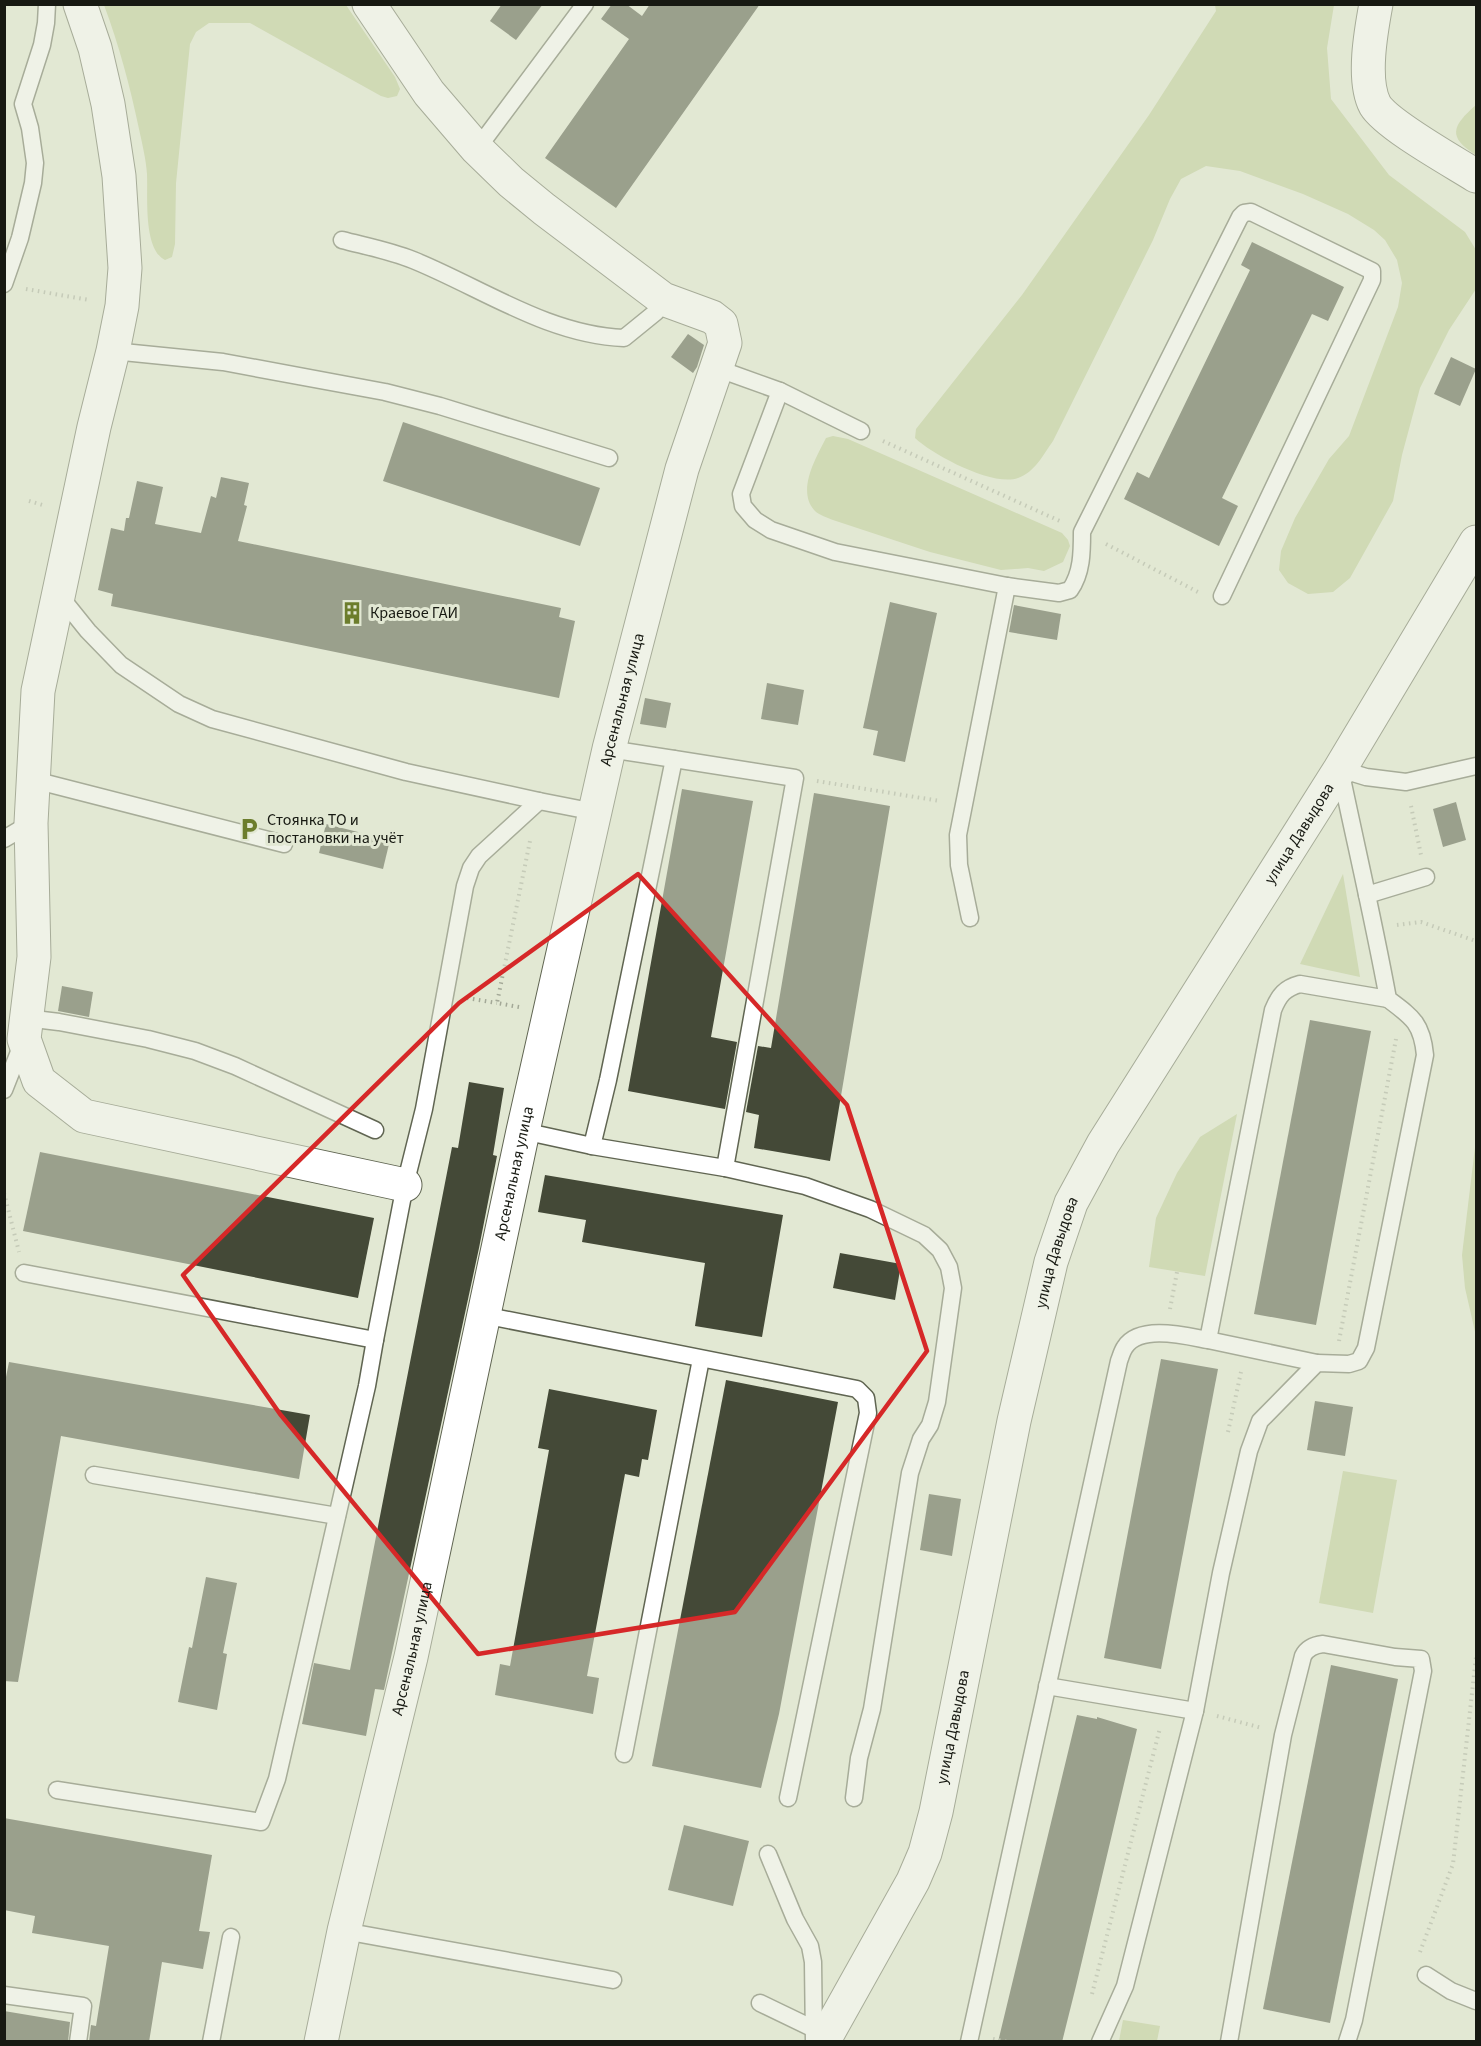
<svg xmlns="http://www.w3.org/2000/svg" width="1481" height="2046" font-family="'Source Sans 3',sans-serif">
  <rect width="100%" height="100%" fill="#e2e8d3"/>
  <g fill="#bac990">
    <path d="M104 5H346L395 77 400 89 397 96 388 98 381 96 250 23H209L196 32 190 44 176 183 175 244 172 257 165 260C143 249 148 196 147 174 146 159 142 143 139 129 130 86 119 45 104 5Z"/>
    <path d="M1215 5H1334L1327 48 1331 99 1389 175 1465 232 1476 250V289L1449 330 1420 388 1402 455 1393 501 1350 578 1333 592 1308 594 1288 583 1279 570 1281 551 1295 518 1329 459 1349 436 1398 307 1402 283 1397 260 1385 240 1374 230 1348 214 1303 194 1240 171 1206 166 1181 179 1170 199 1153 240 1053 441C1043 455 1035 472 1018 478 993 487 933 455 915 438L916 429 1022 295 1149 115 1216 11Z"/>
    <path d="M1476 105V155C1447 137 1452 126 1476 105Z"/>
    <path d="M833 436 848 439 1062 533 1068 540 1070 546 1063 562 1044 571 1028 568 1001 570 930 552 833 520C828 518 819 515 815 511 796 491 816 458 826 438Z"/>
    <polygon points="1343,874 1360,977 1300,964"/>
    <polygon points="1237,1114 1205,1276 1149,1267 1156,1218 1177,1173 1200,1137"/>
    <polygon points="1476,1139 1476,1336 1465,1288 1462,1255"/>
    <polygon points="1343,1471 1397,1480 1373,1613 1319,1603"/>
    <polygon points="1123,2020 1160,2026 1157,2041 1119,2041"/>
  </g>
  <g fill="#444937">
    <polygon points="502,4 543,4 516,40 490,21"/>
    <polygon points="612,4 626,4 642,16 650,4 760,4 616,208 545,158 629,39 601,19"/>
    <polygon points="1252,242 1344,287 1328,321 1312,314 1222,498 1238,506 1219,546 1124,499 1137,472 1149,478 1250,270 1241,265"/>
    <polygon points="688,334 704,345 697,367 693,373 671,357"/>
    <polygon points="1451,357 1476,369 1460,406 1434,394"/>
    <polygon points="403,422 600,488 580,546 383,481"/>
    <polygon points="221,477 249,483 244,505 247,506 238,541 561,608 559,617 575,621 559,698 111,606 113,594 98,590 111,528 124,531 126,518 129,518 137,481 163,487 155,524 201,533 211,496 216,498"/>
    <polygon points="890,602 937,613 905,762 873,755 878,731 863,728"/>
    <polygon points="1014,605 1061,614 1057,640 1009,632"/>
    <polygon points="767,683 804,690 798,725 761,719"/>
    <polygon points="645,698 671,703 666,728 640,724"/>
    <polygon points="682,789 753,801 711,1037 737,1042 725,1109 628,1091"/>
    <polygon points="814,793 890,806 830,1161 754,1148 759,1115 746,1112 758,1046 771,1048"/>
    <polygon points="1456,802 1466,840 1443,847 1433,809"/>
    <polygon points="326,824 390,840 383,869 319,853"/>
    <polygon points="62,986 93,992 89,1017 58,1011"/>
    <polygon points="1310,1020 1371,1031 1316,1325 1254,1314"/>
    <polygon points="469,1082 504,1088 493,1155 497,1156 479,1248 384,1690 375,1689 366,1736 302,1724 314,1663 350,1670 452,1147 458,1148"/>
    <polygon points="40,1152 374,1218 358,1298 23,1231"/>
    <polygon points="545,1175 783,1215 762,1337 695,1326 705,1263 582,1242 586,1220 538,1212"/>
    <polygon points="840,1253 901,1264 895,1300 833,1288"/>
    <polygon points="1161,1359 1218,1369 1161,1669 1104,1658"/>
    <polygon points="9,1362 310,1415 299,1479 61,1436 18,1682 4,1681 4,1387"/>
    <polygon points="726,1380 838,1402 779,1714 761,1788 652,1766"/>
    <polygon points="549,1389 657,1410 648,1460 642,1459 639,1477 625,1474 587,1676 599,1678 593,1714 495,1695 500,1664 510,1666 549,1450 538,1448"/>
    <polygon points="1315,1401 1353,1407 1345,1456 1307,1450"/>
    <polygon points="929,1494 961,1499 952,1556 920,1550"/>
    <polygon points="206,1577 237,1583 223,1653 227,1654 217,1710 178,1702 189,1647 192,1648"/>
    <polygon points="1331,1665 1398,1679 1330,2023 1263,2009"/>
    <polygon points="1077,1715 1097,1719 1097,1717 1137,1729 1076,1986 1062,2042 998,2042"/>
    <polygon points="4,1818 212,1855 199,1931 210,1932 203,1969 162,1962 149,2042 89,2042 91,2025 96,2026 109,1946 32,1933 35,1916 4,1910"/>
    <polygon points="684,1825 749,1841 733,1906 668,1890"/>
    <polygon points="4,2011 70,2022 68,2042 4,2042"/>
  </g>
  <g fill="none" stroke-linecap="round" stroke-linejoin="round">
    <g stroke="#606552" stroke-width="19">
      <g id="lane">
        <polyline points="477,149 585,4"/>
        <path d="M342 240C365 246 391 251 413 260 482 288 548 335 624 338L656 312 663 299"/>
        <polyline points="4,284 20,238 33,183 35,163 30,128 23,104 42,45 46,23 47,4"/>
        <polyline points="113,351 223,362 385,392 440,406 609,458"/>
        <polyline points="716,368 780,391 861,431"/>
        <polyline points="780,391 741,494 743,506 755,520 771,530 835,552 1007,586 958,835 959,865 970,918"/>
        <path d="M1007 586 1059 593 1070 590C1082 573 1082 552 1082 532L1240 217 1244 213 1251 212 1372 271V280L1222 596"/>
        <polyline points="59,595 88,631 121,665 179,704 212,719 406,772 539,801"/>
        <polyline points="674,759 795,778 725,1168"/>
        <polyline points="34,780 284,844"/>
        <polyline points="4,839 31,823"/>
        <polyline points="1367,895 1426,877"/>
        <polyline points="26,1018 59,1022 148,1039 195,1051 235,1066 375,1130"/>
        <polyline points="4,1090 23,1042"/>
        <polyline points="523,1131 592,1146 725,1168 805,1186 870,1209 924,1235 940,1250 949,1267 953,1288 937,1402 930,1425 921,1439 910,1473 872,1709 859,1758 854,1798"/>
        <polyline points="592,1146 608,1080 674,759 609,749"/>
        <polyline points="24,1273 375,1340 405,1185 424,1109 465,886 471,868 479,856 539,801 595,812"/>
        <polyline points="483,1315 857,1389 866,1398 868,1413 788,1798"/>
        <polyline points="1208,1340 1317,1363"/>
        <polyline points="94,1475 337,1516"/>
        <polyline points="1047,1686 1195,1711"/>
        <polyline points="624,1754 701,1359"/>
        <polyline points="57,1790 261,1822 277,1779 367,1386 375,1340"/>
        <polyline points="768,1854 795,1919 810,1946 813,1962 814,2042"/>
        <polyline points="344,1931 613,1980"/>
        <polyline points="1426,1975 1451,1991 1476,2001"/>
        <polyline points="4,1995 83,2006 78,2042"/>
        <polyline points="760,2003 814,2029"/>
        <polyline points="211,2042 231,1937"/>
        <path d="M969 2042 1119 1361C1121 1356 1122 1351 1125 1347 1140 1324 1186 1336 1208 1340L1273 1010C1279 995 1285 988 1300 984L1388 999"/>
        <path d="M1100 2042 1125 1986 1195 1711 1221 1573 1249 1451 1260 1421 1317 1363 1349 1364 1359 1361 1366 1348 1425 1055C1422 1023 1412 1017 1388 999 1374 922 1356 846 1340 769L1366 777 1406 782 1476 766"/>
        <path d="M1229 2042 1283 1735 1303 1656C1307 1648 1314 1645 1323 1644L1395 1657 1421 1659 1423 1671 1354 2020 1347 2042"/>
      </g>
    </g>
    <g stroke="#606552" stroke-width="35">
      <g id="street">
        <polyline points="80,4 95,48 108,104 119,176 125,268 122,306 113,351 94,427 38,691 31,823 34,957 24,1039 39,1081 84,1116 405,1185"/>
        <path d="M1376 4C1371 31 1362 80 1375 105 1387 125 1454 162 1476 176"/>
        <path id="s1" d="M321 2042 344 1931 411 1657 523 1131 609 749 682 469 725 343 721 324 712 317 663 299 544 209 511 182 477 149 429 93 369 4"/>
        <path id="s2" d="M823 2042 913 1881 925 1853 936 1812 1014 1421 1051 1262 1071 1203 1103 1144 1340 769 1476 542"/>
      </g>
    </g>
    <g stroke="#a3a897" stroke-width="4" stroke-dasharray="1.5 4.5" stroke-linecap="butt">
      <polyline points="26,289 89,300"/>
      <polyline points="883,441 1062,522"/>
      <polyline points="29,501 46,506"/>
      <polyline points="1106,544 1198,592"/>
      <polyline points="817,781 940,801"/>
      <polyline points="1411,806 1421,855"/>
      <polyline points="1397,925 1421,922 1476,941"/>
      <polyline points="467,998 497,1003"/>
      <polyline points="519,1007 497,1003 530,841"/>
      <polyline points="4,1193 19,1252"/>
      <polyline points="1170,1309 1177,1272"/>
      <polyline points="1339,1341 1396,1039"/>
      <polyline points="1228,1432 1241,1372"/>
      <polyline points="1217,1716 1262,1728"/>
      <polyline points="1420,1952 1453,1864 1476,1657"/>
      <polyline points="1092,1994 1160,1728"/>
      <polyline points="993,2039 1007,2042"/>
    </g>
    <use href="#lane" stroke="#fff" stroke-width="16"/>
    <use href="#street" stroke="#fff" stroke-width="33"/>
  </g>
  <path d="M0 0H1481V2046H0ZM638 874 847 1105 927 1351 735 1612 478 1654 280 1414 183 1275 459 1003Z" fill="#e2e8d3" fill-opacity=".55" fill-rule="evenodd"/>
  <path fill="none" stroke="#d62828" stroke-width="4.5" stroke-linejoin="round" d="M638 874 847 1105 927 1351 735 1612 478 1654 280 1414 183 1275 459 1003Z"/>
  <defs>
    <g id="building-bare" transform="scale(1.8)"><path d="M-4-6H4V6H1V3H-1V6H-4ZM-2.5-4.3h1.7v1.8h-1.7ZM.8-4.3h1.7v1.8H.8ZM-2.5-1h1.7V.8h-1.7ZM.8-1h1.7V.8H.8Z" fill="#6c7d2c" stroke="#e2e8d3" stroke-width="2.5" paint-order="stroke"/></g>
    <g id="parking-bare" transform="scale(1.8)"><path d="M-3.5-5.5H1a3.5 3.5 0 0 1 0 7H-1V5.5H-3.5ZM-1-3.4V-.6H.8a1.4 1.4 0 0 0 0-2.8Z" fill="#6c7d2c" stroke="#e2e8d3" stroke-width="2.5" paint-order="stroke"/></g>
  </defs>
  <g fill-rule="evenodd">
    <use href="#building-bare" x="352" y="613"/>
    <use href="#parking-bare" x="249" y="829"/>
  </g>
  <g text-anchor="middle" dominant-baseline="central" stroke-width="6" stroke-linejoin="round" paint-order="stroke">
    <g font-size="16" fill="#171912" stroke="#e2e8d3" text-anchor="start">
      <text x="370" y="613">Краевое ГАИ</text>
      <text x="267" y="820">Стоянка ТО и<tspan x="267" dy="18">постановки на учёт</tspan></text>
    </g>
    <g font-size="16" fill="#171912" stroke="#e2e8d3">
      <text stroke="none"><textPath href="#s1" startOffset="1376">Арсенальная улица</textPath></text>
      <text stroke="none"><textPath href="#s2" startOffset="1316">улица Давыдова</textPath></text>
      <text stroke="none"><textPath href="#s1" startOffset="890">Арсенальная улица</textPath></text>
      <text stroke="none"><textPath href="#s2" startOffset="830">улица Давыдова</textPath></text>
      <text stroke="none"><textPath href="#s1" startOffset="404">Арсенальная улица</textPath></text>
      <text stroke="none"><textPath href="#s2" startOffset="344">улица Давыдова</textPath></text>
    </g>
  </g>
  <rect width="1481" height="2046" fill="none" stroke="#171912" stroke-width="12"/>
</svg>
